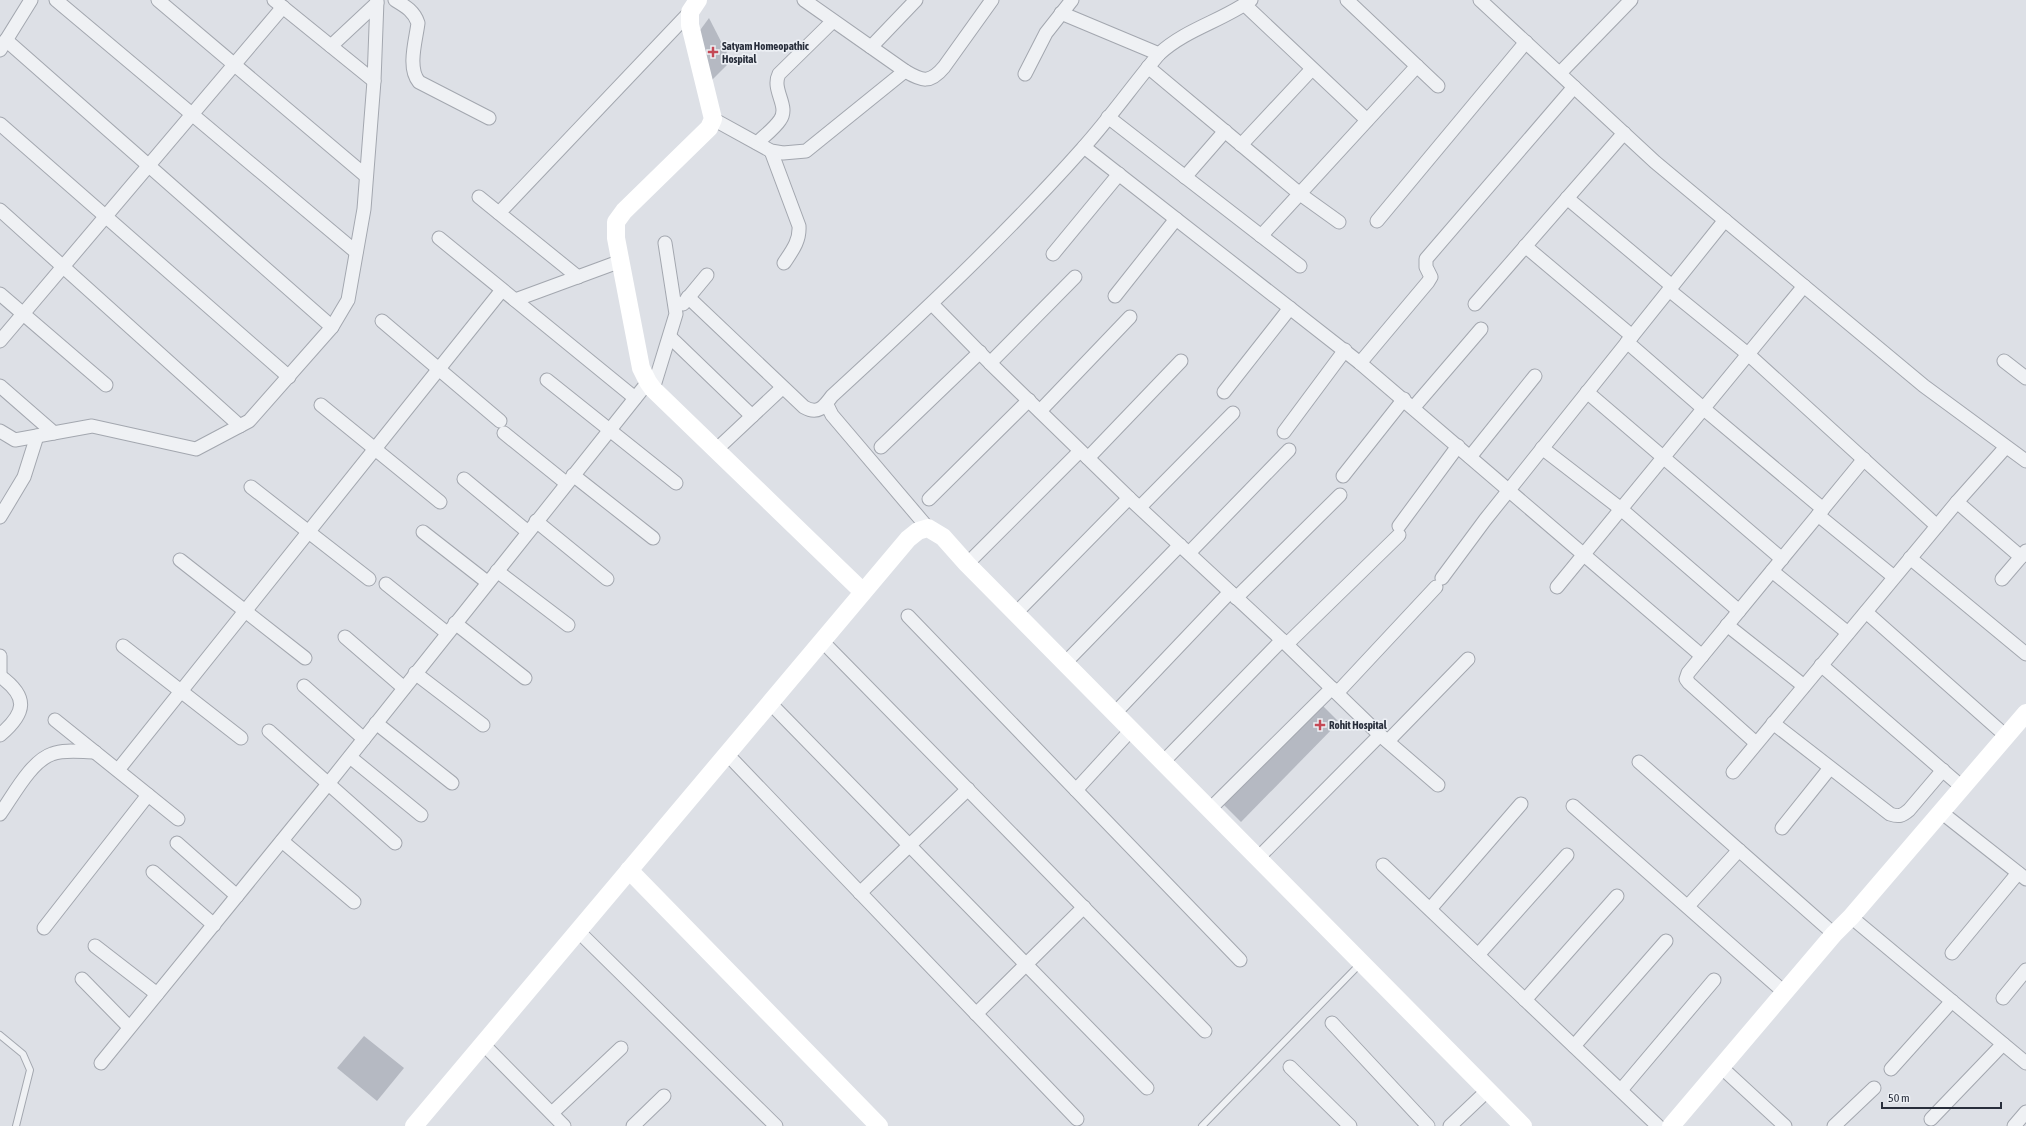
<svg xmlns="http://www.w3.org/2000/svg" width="2026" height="1126" font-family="'Asap Condensed',sans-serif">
  <rect width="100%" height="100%" fill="#dde0e6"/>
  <g fill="#b5b9c2">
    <polygon points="709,18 731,61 711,81 698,33"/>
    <polygon points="1319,702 1339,722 1241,822 1221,802"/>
    <polygon points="364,1036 404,1068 377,1101 337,1068"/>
  </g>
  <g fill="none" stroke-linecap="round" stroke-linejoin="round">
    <g stroke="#a3a7af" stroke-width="8">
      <g id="lane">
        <polyline points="0,1035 23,1054 30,1070 16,1126"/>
        <polyline points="1202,1126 1360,964"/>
      </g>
    </g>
    <g stroke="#a3a7af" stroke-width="15">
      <g id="street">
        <polyline points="56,0 356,252"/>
        <polyline points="158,0 366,176"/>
        <polyline points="274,0 374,81"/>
        <path d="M395 0C405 6 414 11 418 23 416 40 407 68 419 82L489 118"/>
        <path d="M804 0 905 71C922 81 930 84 944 67L992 0"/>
        <polyline points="1347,0 1438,86"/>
        <polyline points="1480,0 1655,162 1924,386 2026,461"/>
        <polyline points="1245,5 1367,120"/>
        <polyline points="1061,13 1159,54"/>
        <polyline points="6,40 332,327"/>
        <polyline points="331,46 377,3"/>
        <polyline points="871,47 916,0"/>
        <polyline points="0,50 31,0"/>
        <polyline points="1148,67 1300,194 1339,222"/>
        <polyline points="1560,73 1631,0"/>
        <polyline points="1025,74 1046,33 1072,0"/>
        <polyline points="1108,117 1300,266"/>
        <polyline points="713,119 771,151 783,153 806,151 905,71"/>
        <polyline points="0,124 289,377"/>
        <path d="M757 143C764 136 774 129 780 120 790 106 771 90 779 74L833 21"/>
        <polyline points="1241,145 1312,69"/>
        <polyline points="1084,147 1360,363 1702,656"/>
        <path d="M771 151 799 226C800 241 792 251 784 263"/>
        <polyline points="1185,177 1225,131"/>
        <polyline points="479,197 578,277"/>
        <polyline points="1567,198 1672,286"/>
        <polyline points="0,210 240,426"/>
        <polyline points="499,213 690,12"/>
        <polyline points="1377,221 1526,42"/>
        <polyline points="1261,236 1417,66"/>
        <polyline points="439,238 635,398"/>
        <polyline points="1525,246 1632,336"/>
        <polyline points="1053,254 1119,174"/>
        <polyline points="1669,290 1749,355 1937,526"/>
        <polyline points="0,294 106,385"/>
        <polyline points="1115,296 1176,219"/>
        <path d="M688 297 804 407C818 415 824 407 832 396 918 317 1005 236 1083 148 1110 118 1133 85 1159 54 1186 29 1222 21 1251 0"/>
        <polyline points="515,300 621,261"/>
        <polyline points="683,304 707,275"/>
        <polyline points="932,304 990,363 1129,498 1282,640 1380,735 1438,785"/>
        <polyline points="1475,304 1624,133"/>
        <polyline points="382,321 500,421"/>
        <polyline points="670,337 752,416"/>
        <polyline points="0,341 283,7"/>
        <polyline points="1627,342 1704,409 1823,509"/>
        <polyline points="2004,361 2026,378"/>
        <polyline points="990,363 1075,277"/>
        <polyline points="1360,363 1428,282 1431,277 1426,267 1426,259 1574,87"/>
        <polyline points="547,380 676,483"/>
        <polyline points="0,386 54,433"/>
        <polyline points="653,389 676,314 665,243"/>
        <polyline points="1224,392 1290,308"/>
        <polyline points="1587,392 1782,559"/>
        <polyline points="321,405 440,502"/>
        <polyline points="827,405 832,415 928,528"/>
        <polyline points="1414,407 1481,329"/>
        <polyline points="1040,411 1130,317"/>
        <polyline points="0,431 15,440 92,426 196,449 249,421 332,327 348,300 364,209 374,81 377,0"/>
        <polyline points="1284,432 1345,350"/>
        <polyline points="504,433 566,483"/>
        <polyline points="881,447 980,352"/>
        <polyline points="1542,448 1621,509 1739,611"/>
        <polyline points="717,449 782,388"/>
        <polyline points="1470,457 1535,376"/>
        <polyline points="1088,458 1181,361"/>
        <polyline points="573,475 653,538"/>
        <polyline points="1343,476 1404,399"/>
        <polyline points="464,479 528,532"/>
        <polyline points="251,487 369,579"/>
        <polyline points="929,499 1029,400"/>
        <polyline points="1957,502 2021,557"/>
        <polyline points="1140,507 1233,413"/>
        <polyline points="1818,515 1894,577"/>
        <polyline points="0,517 24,477 37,436"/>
        <polyline points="536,521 607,579"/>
        <polyline points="1399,526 1458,446"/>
        <polyline points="423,532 487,582"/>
        <polyline points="1189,553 1289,450"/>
        <polyline points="1910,558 2026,654"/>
        <polyline points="180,560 305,658"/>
        <polyline points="967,564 1080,451"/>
        <polyline points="497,571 568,625"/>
        <polyline points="1772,571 1848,633"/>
        <polyline points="1442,578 1485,520 1725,220"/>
        <polyline points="2002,579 2026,551"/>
        <polyline points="386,584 447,633"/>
        <polyline points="1557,587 1804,286"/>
        <polyline points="1236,598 1340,495"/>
        <polyline points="1866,612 2006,736"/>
        <polyline points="1016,613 1129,498"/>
        <polyline points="908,616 1240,960"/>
        <polyline points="455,623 525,678"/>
        <polyline points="1727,625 1804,686"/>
        <polyline points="345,637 404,688"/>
        <polyline points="822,641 1205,1031"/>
        <polyline points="1287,644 1399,535"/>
        <polyline points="123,646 241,738"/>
        <polyline points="0,656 0,676"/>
        <polyline points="1065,663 1180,545"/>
        <polyline points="1821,665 1962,787"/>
        <polyline points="415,673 483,725"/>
        <path d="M0 676C29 697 26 713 0 735"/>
        <polyline points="304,686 364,739"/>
        <polyline points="1337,693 1436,587"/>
        <polyline points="770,703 1147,1088"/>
        <polyline points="1115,713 1230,592"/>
        <polyline points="55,720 178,819"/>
        <polyline points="376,723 452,783"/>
        <path d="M1773 723 1890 814C1899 817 1902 816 1909 810L1943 770"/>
        <polyline points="269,731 395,843"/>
        <polyline points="1388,741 1468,659"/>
        <polyline points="1756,743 1689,683 1686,679 1688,673 1864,459"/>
        <polyline points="727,754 1077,1119"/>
        <polyline points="350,757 421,815"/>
        <polyline points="1163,762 1282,640"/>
        <polyline points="1639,762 1834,934"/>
        <polyline points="118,770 502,290"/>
        <polyline points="1733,772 1957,502 2005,448"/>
        <polyline points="1076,790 1131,730"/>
        <polyline points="1573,806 1784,992"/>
        <polyline points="1210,809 1332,688"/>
        <polyline points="1941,812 2026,879"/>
        <path d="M0 814C13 796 31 761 52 754 65 749 82 752 95 752"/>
        <polyline points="1782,828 1830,768"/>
        <polyline points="282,841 354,902"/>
        <polyline points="177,843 237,896"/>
        <polyline points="1258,858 1380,735"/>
        <polyline points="1383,865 1658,1126"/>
        <polyline points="153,872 214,925"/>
        <polyline points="860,893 968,789"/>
        <polyline points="1688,906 1739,850"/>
        <polyline points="1430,909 1521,804"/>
        <polyline points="1851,917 2026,1063"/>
        <polyline points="44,928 148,795"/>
        <polyline points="578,931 776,1126"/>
        <polyline points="95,946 157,994"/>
        <polyline points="1952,953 2018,873"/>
        <polyline points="1478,955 1567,855"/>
        <polyline points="82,979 129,1027"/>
        <polyline points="2003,998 2026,970"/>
        <polyline points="1525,1000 1617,896"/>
        <polyline points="976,1014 1084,907"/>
        <polyline points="1332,1023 1428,1126"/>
        <polyline points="483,1044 564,1126"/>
        <polyline points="1574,1046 1666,941"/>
        <polyline points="101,1063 328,784 648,382"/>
        <polyline points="1290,1067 1350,1126"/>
        <polyline points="1721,1067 1785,1126"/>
        <polyline points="1891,1069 1952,1001"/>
        <polyline points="1621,1090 1714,980"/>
        <polyline points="552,1113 621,1048"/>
        <polyline points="1931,1119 2003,1044"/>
        <polyline points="633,1126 664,1096"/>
        <polyline points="1450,1126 1488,1090"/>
        <polyline points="1834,1126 1874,1088"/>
        <polyline points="2014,1126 2026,1112"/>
      </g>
    </g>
    <use href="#lane" stroke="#eff1f4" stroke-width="6"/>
    <use href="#street" stroke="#eff1f4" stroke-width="13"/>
    <g stroke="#fff" stroke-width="18">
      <polyline points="698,0 690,12 690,25 713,119 709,128 624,211 616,222 616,238 641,368 648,382 653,389 863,592"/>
      <polyline points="629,870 879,1126"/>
      <polyline points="414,1126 908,539 918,531 928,528 943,537 967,564 1523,1126"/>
      <polyline points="1671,1126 1834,934 1851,917 2026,713"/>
    </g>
  </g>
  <g fill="#c44956" stroke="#eceff4" stroke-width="1.5">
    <path d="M711 46h4v4h4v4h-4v4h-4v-4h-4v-4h4z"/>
    <path d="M1318 719h4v4h4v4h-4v4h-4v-4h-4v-4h4z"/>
  </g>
  <g text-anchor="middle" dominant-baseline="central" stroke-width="3.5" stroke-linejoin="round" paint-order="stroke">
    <g font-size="11" font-weight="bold" fill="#282e3b" stroke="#eceff4" text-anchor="start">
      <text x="722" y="46">Satyam Homeopathic<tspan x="722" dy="13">Hospital</tspan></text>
      <text x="1329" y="725">Rohit Hospital</text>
    </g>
  </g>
  <path d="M1882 1102v6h119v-6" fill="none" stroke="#282e3b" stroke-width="2"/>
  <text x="1888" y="1102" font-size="12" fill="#282e3b" stroke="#eceff4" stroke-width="3" paint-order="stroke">50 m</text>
</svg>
